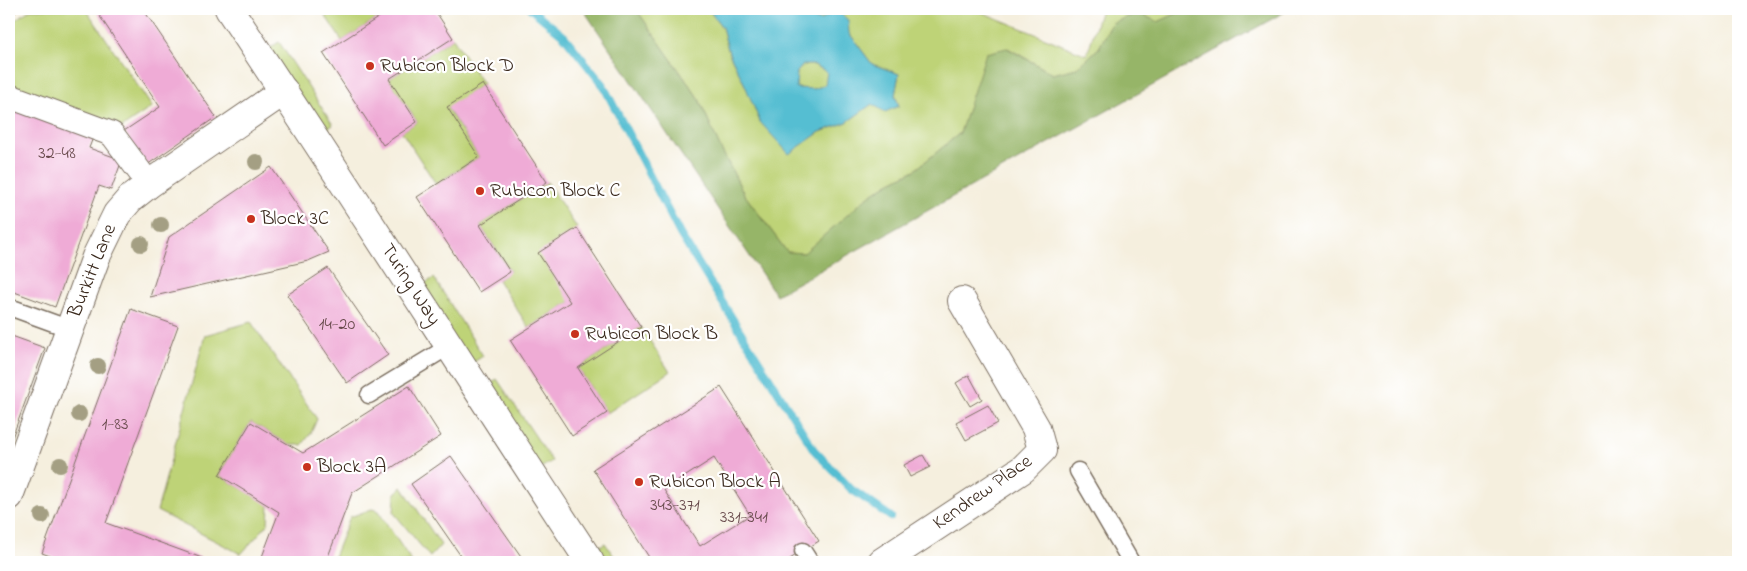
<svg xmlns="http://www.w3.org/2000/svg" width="1747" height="571" font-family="'Indie Flower',sans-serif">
  <rect width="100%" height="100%" fill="#fff"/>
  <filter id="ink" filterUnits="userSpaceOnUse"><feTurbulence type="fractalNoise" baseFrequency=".02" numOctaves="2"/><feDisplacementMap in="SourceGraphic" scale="10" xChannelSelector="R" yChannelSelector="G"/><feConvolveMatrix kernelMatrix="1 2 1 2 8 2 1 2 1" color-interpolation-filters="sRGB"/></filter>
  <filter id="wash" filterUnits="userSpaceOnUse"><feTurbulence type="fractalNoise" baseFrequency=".0096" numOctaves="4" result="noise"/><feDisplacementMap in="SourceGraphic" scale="20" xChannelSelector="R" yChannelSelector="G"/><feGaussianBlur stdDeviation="1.12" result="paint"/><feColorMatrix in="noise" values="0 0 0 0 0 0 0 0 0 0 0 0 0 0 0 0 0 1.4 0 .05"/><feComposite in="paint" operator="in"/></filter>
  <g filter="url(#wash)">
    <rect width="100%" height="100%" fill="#f5efde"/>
    <g fill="#bed377" stroke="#7c7e4a">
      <polygon points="31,9 86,9 152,107 121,128 9,86 9,24"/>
      <polygon points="321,9 385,9 387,12 342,41"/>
      <polygon points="636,9 708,9 722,27 729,53 745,85 789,153 820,132 847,122 872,104 899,106 895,95 899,74 872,64 849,33 821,20 805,17 793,9 974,9 1087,55 1101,9 1180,9 1180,12 1158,22 1138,13 1112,23 1099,48 1077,68 1053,74 1008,48 967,114 960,133 915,170 889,183 870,195 805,253 787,252 744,194 719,145 699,99"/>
      <polygon points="453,38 483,84 447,108 479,157 436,184 402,132 417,122 389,79"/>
      <polygon points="279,42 333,125 319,134 264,52"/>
      <polygon points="803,65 815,65 827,72 825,85 814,89 796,88 797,72"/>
      <polygon points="547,182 577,228 570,302 529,328 498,280 510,271 480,225"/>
      <polygon points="434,278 483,356 469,365 419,287"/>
      <polygon points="251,322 317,419 311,433 302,445 289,445 251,422 219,475 269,505 268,524 241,554 157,511 205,335"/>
      <polygon points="641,327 670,372 607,413 578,368"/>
      <polygon points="497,379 552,461 539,469 484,388"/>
      <polygon points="402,487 441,545 430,557 394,513 395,493"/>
      <polygon points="372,509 378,511 412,562 332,562 350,517"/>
      <polygon points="605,543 618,562 599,562 592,551"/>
    </g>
    <polygon fill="#96b568" stroke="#687043" points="583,9 636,9 699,99 719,145 744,194 787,252 804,253 870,195 889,183 915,170 960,133 986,53 1007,48 1053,74 1077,68 1099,48 1112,23 1138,13 1158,22 1180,12 1180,9 1290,9 776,295"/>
    <path fill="#55bed2" stroke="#487478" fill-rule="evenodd" d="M708 9H793L805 17 821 20 836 10 848 20 849 33 872 64 899 74 895 95 899 106 885 112 872 104 847 122 820 132 789 154 760 122 745 85 729 53 722 27ZM803 65H815L827 72 825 85 814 89 796 88 797 72Z"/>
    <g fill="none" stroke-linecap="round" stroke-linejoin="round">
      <polyline stroke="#55bed2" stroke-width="8" points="531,9 564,36 603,85 680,234 814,450 851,489 891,517"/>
    </g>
    <g id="blocks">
      <g fill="#efabd6" fill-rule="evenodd">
        <polygon points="9,9 20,9 9,17"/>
        <polygon points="95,9 143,9 216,117 147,165 124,131 160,107"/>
        <polygon points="385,9 434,9 453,38 389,79 417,122 383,145 323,53 387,12"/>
        <polygon points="483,84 547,182 480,225 510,272 479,292 417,197 479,157 447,107"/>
        <polygon points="9,103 94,135 89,148 122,160 111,190 99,186 55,307 9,290"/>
        <polygon points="271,167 329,252 308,261 150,297 169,237"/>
        <polygon points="577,228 641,327 578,368 607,413 572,436 510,340 570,302 538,253"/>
        <polygon points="328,268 388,355 347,383 287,295"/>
        <polygon points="131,309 178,326 106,523 213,562 66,562 42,553"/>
        <polygon points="9,335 45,348 9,446"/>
        <polygon points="969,375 982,399 970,406 956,383"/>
        <polygon points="409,386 441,436 352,493 326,562 260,562 279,512 219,475 251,422 303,453"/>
        <path d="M721 387 819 541 785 562H652L593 469ZM714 458 750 515 700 546 664 490Z"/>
        <polygon points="988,405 998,423 966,440 956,422"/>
        <polygon points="923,455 930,467 910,477 904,465"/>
        <polygon points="451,456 525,562 465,562 411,484"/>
      </g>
    </g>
  </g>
  <g filter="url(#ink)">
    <use href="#blocks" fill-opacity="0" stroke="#7c6f61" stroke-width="1"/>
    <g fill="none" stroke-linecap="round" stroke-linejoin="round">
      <g stroke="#7c6f61" stroke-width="19">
        <g id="service">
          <polyline points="15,309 70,329"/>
          <polyline points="369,395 448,347"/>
          <polyline points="1078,471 1131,562"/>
          <polyline points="803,551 810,562"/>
        </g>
      </g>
      <g stroke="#7c6f61" stroke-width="26">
        <polyline id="pedestrian" points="9,96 112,134 149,184"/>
      </g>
      <g stroke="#7c6f61" stroke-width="30">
        <g id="minor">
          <path d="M229 9C351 192 469 378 590 562"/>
          <polyline points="9,496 96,257 117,214 130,199 149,184 284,91"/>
          <polyline points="882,562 1023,469 1042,450 1036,428 962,301"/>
        </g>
      </g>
      <use href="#service" stroke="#fff" stroke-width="16"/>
      <use href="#pedestrian" stroke="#fff" stroke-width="24"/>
      <use href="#minor" stroke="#fff" stroke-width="28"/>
    </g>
    <g fill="#a49f83">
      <circle cx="256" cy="162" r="8"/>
      <circle cx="161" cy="225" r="8"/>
      <circle cx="141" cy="244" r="8"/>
      <circle cx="98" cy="366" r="8"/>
      <circle cx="79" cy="414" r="8"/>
      <circle cx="60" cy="465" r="8"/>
      <circle cx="42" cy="516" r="8"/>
    </g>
  </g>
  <g fill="#c8321e" stroke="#fff" stroke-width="2">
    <circle cx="370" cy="66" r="5"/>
    <circle cx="480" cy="191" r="5"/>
    <circle cx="251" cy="219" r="5"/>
    <circle cx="575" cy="334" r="5"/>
    <circle cx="307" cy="467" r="5"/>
    <circle cx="639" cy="482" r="5"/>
  </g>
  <g text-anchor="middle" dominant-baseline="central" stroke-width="4.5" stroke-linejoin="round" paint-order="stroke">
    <g font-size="18" fill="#684a4c">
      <text x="57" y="154">32-48</text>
      <text x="337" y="325">14-20</text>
      <text x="115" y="425">1-83</text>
      <text x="675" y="506">343-371</text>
      <text x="744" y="518">331-341</text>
    </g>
    <g font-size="20" fill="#3b2a1e" stroke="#fff" text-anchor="start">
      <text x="380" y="66">Rubicon Block D</text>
      <text x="490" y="191">Rubicon Block C</text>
      <text x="261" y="219">Block 3C</text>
      <text x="585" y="334">Rubicon Block B</text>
      <text x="317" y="467">Block 3A</text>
      <text x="649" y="482">Rubicon Block A</text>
    </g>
    <g font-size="20" fill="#3b2a1e" stroke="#fff">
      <text transform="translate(93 271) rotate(-68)">Burkitt Lane</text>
      <text transform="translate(410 285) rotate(57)">Turing Way</text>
      <text transform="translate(983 493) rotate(-35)">Kendrew Place</text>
    </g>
  </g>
  <rect width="1747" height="571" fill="none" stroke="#fff" stroke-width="30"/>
</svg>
